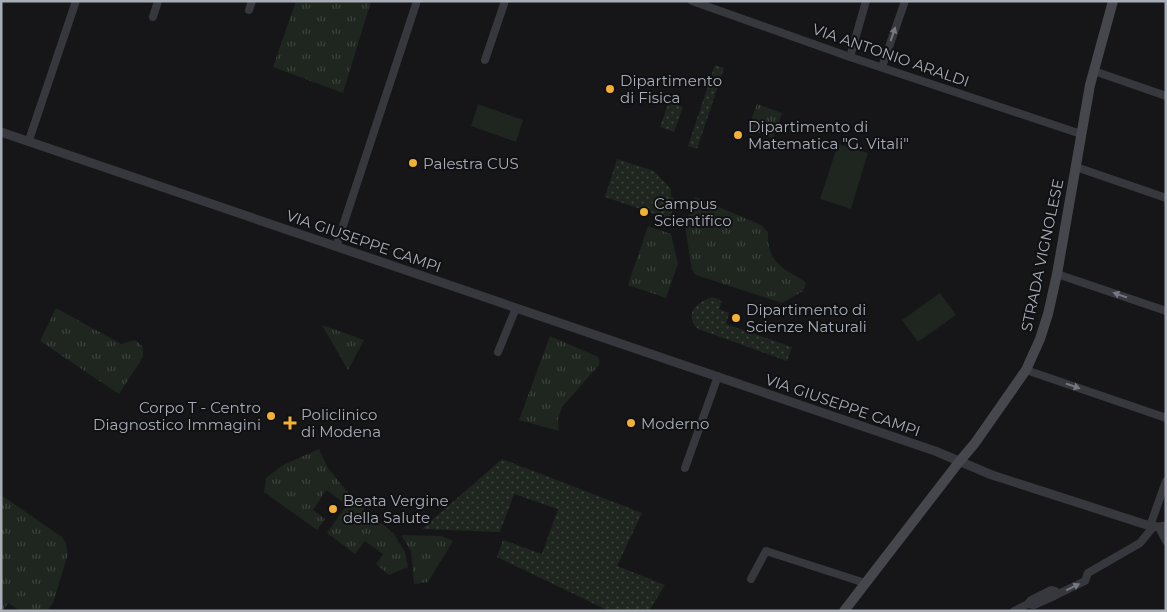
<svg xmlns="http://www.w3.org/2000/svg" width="1167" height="612" font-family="Montserrat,sans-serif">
  <defs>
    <pattern id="grass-dots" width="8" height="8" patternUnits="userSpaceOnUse" patternTransform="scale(1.25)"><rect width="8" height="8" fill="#1e261f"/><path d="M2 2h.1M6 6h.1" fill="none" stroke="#3c433d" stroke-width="1.8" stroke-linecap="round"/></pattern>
    <pattern id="park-tufts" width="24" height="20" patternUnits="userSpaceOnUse" patternTransform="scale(1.25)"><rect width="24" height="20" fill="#1e261f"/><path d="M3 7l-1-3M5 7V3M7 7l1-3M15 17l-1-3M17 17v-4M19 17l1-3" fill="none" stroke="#3c433d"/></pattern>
  </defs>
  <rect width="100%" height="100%" fill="#161618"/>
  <g fill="url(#grass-dots)">
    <polygon points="715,65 724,68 697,149 688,146"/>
    <polygon points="669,102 683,107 674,132 660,127"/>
    <polygon points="617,159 654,171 671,189 671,197 676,199 670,219 605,197"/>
    <path d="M713 297 722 301 719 309 729 313 726 324 792 347 787 361 698 329C696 327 694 325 693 322 687 309 702 300 713 297Z"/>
    <polygon points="502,459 642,513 617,566 665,585 649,611 609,611 497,557 503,540 542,554 558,509 514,494 500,532 422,529"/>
  </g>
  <g fill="url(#park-tufts)">
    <polygon points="296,1 371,1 343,93 273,67"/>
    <polygon points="757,104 782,113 773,138 748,129"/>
    <path d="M695 197 761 225 768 232C767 250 773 263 789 272 795 276 801 278 806 283L803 291 782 303 696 275 692 270 685 226Z"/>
    <polygon points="648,226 671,234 678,264 666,298 628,285"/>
    <polygon points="56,308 121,344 135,340 143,347 143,357 119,394 40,341"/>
    <polygon points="322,325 364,340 348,370"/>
    <path d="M550 336 596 356C600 358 600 362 599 365L562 407 558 419 559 431 519 420Z"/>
    <polygon points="319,449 328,468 344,488 373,519 384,525 394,534 405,552 408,567 389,575 376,564 383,554 365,541 355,554 327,533 347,505 326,490 313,510 325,519 317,530 264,492 266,478 283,465"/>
    <polygon points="1,495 62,537 66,544 68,554 53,603 47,611 21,611 8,603 3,611 1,611"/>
    <polygon points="401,535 441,536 453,541 428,582 414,584 411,551"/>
  </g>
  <g fill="#1e261f">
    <polygon points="478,104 523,120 516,142 471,126"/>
    <polygon points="838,144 868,153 851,209 820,199"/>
    <polygon points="940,293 956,315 918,342 902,320"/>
  </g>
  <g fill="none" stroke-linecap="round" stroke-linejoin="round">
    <g stroke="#37383d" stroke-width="8">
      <polyline points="692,1 850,57 1081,134"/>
      <polyline points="249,10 252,1"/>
      <polyline points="153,17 158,1"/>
      <polyline points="850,57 866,1"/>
      <polyline points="485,60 505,1"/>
      <polyline points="882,67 905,1"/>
      <polyline points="1094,71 1166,96"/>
      <polyline points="29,140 76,1"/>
      <polyline points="1076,167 1166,198"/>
      <polyline points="336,247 417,1"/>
      <polyline points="1057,274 1166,311"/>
      <polyline points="498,352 516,308"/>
      <polyline points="1026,370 1166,418"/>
      <polyline points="685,468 718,376"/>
      <polyline points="1150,526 1166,481"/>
      <polyline points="1159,527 1166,541"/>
      <polyline points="751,579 766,551 865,583"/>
      <polyline points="1054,596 1085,581 1088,573 1140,543 1154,526"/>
      <polyline points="1014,611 1028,604 1031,600 1051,590 1055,591 1054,596 1034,605 1028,604"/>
    </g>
    <polyline stroke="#37383d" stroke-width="9" points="1,132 935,451 992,475 1150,526 1159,527 1166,526"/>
    <polyline stroke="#45474d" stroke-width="10" points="844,611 959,462 975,443 1026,370 1040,339 1048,314 1057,274 1090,85 1113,1"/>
  </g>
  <defs><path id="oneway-solid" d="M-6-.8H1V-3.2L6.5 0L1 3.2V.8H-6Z" transform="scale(1.25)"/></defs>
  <g fill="#757881">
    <use href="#oneway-solid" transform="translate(893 34) rotate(-71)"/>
    <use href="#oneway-solid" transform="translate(1120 295) rotate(-161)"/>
    <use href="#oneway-solid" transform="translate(1073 386) rotate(19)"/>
    <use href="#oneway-solid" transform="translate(1073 587) rotate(-26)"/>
  </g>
  <g fill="#f2b134" stroke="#111113" stroke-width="2">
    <circle cx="610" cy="89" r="5"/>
    <circle cx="738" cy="135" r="5"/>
    <circle cx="413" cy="163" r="5"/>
    <circle cx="644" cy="212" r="5"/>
    <circle cx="736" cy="318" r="5"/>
    <circle cx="271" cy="416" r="5"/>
    <path d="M287.5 415.5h5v5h5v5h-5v5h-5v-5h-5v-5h5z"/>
    <circle cx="631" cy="423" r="5"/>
    <circle cx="333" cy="509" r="5"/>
  </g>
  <g text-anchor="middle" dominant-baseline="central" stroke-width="4" stroke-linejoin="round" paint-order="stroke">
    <g font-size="15" fill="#a8adb8" stroke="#111113">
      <text transform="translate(891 55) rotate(19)">VIA ANTONIO ARALDI</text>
      <text transform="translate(364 241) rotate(19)">VIA GIUSEPPE CAMPI</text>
      <text transform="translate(1042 255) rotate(-78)">STRADA VIGNOLESE</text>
      <text transform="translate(843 405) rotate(19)">VIA GIUSEPPE CAMPI</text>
    </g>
    <g font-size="15" fill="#a8adb8" stroke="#111113" text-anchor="start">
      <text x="620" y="80">Dipartimento<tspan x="620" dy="17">di Fisica</tspan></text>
      <text x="748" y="126">Dipartimento di<tspan x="748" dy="17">Matematica "G. Vitali"</tspan></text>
      <text x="423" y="163">Palestra CUS</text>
      <text x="654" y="203">Campus<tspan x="654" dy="17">Scientifico</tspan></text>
      <text x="746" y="309">Dipartimento di<tspan x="746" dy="17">Scienze Naturali</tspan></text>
      <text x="261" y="407" text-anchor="end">Corpo T - Centro<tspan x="261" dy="17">Diagnostico Immagini</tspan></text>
      <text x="301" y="414">Policlinico<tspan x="301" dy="17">di Modena</tspan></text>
      <text x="641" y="423">Moderno</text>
      <text x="343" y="500">Beata Vergine<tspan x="343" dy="17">della Salute</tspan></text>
    </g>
  </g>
  <rect width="1167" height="612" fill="none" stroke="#a8adb8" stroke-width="5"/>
</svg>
